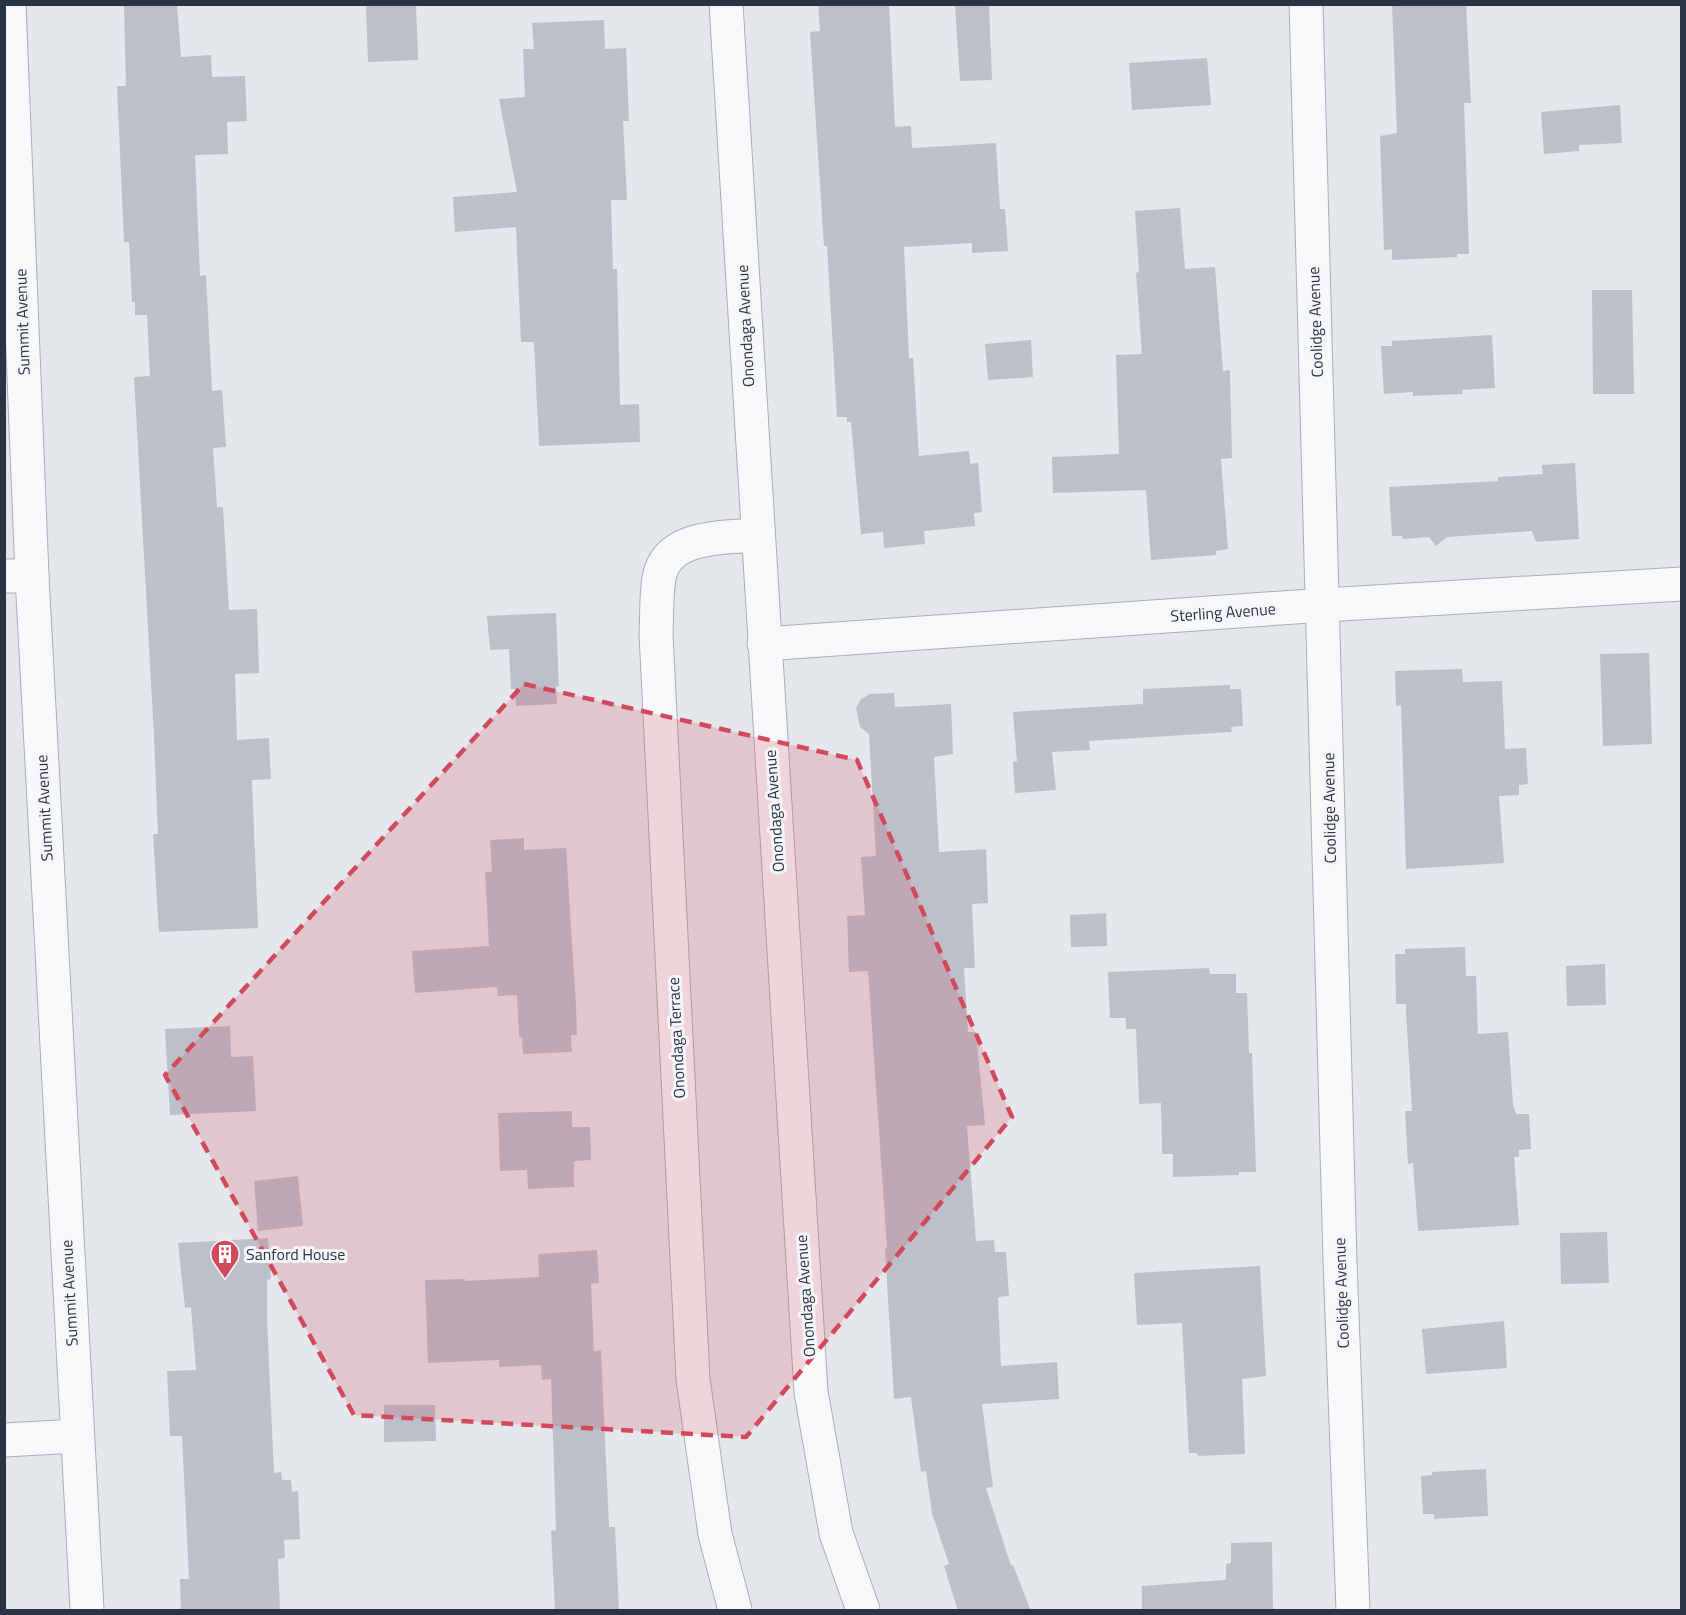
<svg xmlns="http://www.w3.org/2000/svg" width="1686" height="1615" font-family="'Titillium Web',sans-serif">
  <rect width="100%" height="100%" fill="#e4e7ec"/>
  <g fill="#bbc0ca">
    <polygon points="124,4 177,4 181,57 211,55 212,77 245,76 247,121 227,122 228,154 195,155 200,276 206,275 212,391 222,390 226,447 213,448 217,507 223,507 229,610 257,609 259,673 235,674 237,740 269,738 271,779 252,780 258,928 159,932 153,834 158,834 154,737 134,377 150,376 147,315 135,315 135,302 132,302 129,242 124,242 117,86 126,86"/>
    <polygon points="366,4 416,4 418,60 368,62"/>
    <polygon points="818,4 889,4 895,127 911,126 912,148 996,143 1000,209 1005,209 1008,251 972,253 972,243 904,247 909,358 913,358 919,456 969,451 970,464 978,463 982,512 974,513 975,526 924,531 925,544 884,548 883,532 861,534 851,422 847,422 847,417 837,417 827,246 824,246 810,32 820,31"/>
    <polygon points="955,4 989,4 992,80 960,81"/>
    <polygon points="1392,4 1466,4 1471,103 1464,103 1469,254 1457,254 1457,257 1392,260 1392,249 1384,250 1380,136 1397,133"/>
    <polygon points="604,20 605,49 626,48 629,121 623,121 627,200 611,200 613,269 617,269 620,405 639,404 640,442 539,446 534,342 521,342 516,227 455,232 453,197 517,192 499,99 525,97 523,49 534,49 532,23"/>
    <polygon points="1207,58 1211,105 1132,110 1129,63"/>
    <polygon points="1620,105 1622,143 1579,145 1579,151 1544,154 1541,112"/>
    <polygon points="1180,208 1185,269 1215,267 1223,371 1230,370 1232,458 1221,459 1228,549 1216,551 1216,555 1151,560 1146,490 1053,493 1052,457 1119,454 1116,355 1142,354 1136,273 1139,272 1135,211"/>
    <polygon points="1592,290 1632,290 1634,394 1593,394"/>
    <polygon points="1492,335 1495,388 1462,390 1463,394 1413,396 1413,392 1384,394 1381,346 1392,346 1392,341"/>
    <polygon points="1031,340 1033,377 988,380 985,344"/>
    <polygon points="1575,463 1579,539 1536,542 1532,531 1447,537 1436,546 1429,537 1403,539 1402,536 1392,536 1389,487 1498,481 1498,477 1543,474 1542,465"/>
    <polygon points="556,613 559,686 556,687 557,704 516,706 515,689 511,689 509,649 490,650 487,616"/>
    <polygon points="1649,653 1652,744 1603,746 1600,654"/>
    <polygon points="1462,669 1463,682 1502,681 1505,749 1526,748 1528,784 1519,785 1519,795 1499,796 1504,863 1406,869 1401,705 1396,706 1395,671"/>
    <polygon points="1230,685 1230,689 1241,689 1243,726 1231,727 1232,732 1089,741 1090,750 1052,752 1056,790 1015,793 1013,762 1017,761 1013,712 1143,704 1143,689"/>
    <polygon points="894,693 895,707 951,704 953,754 934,757 939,852 986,849 988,903 972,904 975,968 964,968 968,1032 976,1032 985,1125 967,1126 976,1241 994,1240 995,1252 1006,1252 1009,1296 998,1297 1001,1366 1057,1362 1059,1399 982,1404 993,1487 986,1488 1011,1566 1013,1565 1031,1611 958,1611 944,1566 949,1564 932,1513 926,1471 921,1472 911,1397 894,1399 885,1248 887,1248 868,971 849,972 847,916 865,915 861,857 876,856 869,734 860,727 856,708 861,699 870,694"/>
    <polygon points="524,838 524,850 566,848 576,1006 577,1035 571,1035 572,1052 523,1054 522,1037 519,1037 517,995 498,996 497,987 415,993 412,951 489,946 485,872 492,872 490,840"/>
    <polygon points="1106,913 1107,946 1071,947 1070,915"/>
    <polygon points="1465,947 1466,976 1476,976 1478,1034 1508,1032 1513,1105 1516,1114 1529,1114 1531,1149 1519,1150 1519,1157 1514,1157 1519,1225 1418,1231 1413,1163 1408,1164 1405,1111 1412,1111 1406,1012 1406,1004 1396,1004 1395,954 1405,954 1405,949"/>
    <polygon points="1605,964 1606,1005 1567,1006 1566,966"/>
    <polygon points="1209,968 1210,974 1236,974 1236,993 1247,993 1249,1053 1252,1053 1256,1172 1239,1172 1239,1175 1173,1177 1173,1154 1162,1154 1161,1103 1139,1104 1136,1029 1126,1029 1126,1018 1110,1018 1108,972"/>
    <polygon points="230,1026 231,1057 253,1056 256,1111 170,1115 165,1029"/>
    <polygon points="572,1111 572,1127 590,1127 591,1160 574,1161 574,1187 528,1189 527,1170 500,1171 498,1113"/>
    <polygon points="298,1176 303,1226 258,1231 254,1181"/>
    <polygon points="1607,1232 1609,1283 1561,1284 1560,1233"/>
    <polygon points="268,1238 271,1279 267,1280 267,1318 274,1473 281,1472 282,1480 291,1480 292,1492 298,1491 300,1539 284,1540 285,1558 278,1559 280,1611 181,1611 180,1579 189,1579 182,1436 170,1436 167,1371 196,1370 191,1307 185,1308 178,1243"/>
    <polygon points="597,1250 599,1283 591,1284 594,1351 601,1350 609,1527 615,1527 619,1610 555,1611 551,1531 556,1530 551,1379 542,1380 541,1365 499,1367 499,1360 428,1363 425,1280 465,1279 465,1281 539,1277 538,1254"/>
    <polygon points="1260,1266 1266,1376 1242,1379 1245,1454 1198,1456 1197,1453 1189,1453 1182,1323 1137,1325 1134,1273"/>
    <polygon points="1504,1321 1507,1368 1426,1374 1422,1329"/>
    <polygon points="384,1405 435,1405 436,1441 384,1442"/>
    <polygon points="1486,1469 1488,1516 1434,1519 1434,1514 1423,1514 1421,1476 1432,1475 1432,1472"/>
    <polygon points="1272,1542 1273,1611 1142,1611 1142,1586 1224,1580 1226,1579 1226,1564 1231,1563 1231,1543"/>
  </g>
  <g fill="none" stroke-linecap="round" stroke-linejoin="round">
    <g stroke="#a9aeb7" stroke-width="35">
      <g id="minor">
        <polyline points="9,4 32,576 87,1610"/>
        <polyline points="726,4 811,1392 836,1533 863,1610"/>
        <polyline points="1306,4 1340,1261 1353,1610"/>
        <polyline points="4,576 32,576"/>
        <polyline points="764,644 1324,605 1682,584"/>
        <polyline points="4,1440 77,1436"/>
        <path d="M735 1610 715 1534 693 1379 656 634C657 616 656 596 659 578 667 534 724 538 757 535"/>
      </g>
    </g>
    <use href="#minor" stroke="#f7f8fa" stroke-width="33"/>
  </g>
  <path fill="#d1495b" fill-opacity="0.2" stroke="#d1495b" stroke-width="4.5" stroke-dasharray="12 8" stroke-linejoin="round" d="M524 684 857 760 1012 1117 746 1437 354 1415 165 1075Z"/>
  <defs>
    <g id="building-pin" transform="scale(1.5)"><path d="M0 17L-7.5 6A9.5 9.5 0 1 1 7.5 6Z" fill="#d1495b" stroke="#f4f6f9"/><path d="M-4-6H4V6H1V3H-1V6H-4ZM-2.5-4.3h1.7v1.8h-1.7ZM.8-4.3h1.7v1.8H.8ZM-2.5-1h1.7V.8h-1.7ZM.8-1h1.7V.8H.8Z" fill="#fff"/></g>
  </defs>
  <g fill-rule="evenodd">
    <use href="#building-pin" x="225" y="1254"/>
  </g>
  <g text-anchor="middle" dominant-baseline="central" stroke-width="6" stroke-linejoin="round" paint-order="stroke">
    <g font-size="16" fill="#2b3445" stroke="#f4f6f9">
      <text transform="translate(22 322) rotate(-92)">Summit Avenue</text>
      <text transform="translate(1315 322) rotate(-92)">Coolidge Avenue</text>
      <text transform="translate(745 326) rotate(-93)">Onondaga Avenue</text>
      <text transform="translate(1223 612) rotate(-4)">Sterling Avenue</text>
      <text transform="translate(44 808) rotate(-93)">Summit Avenue</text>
      <text transform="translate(1329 808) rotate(-91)">Coolidge Avenue</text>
      <text transform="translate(774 811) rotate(-94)">Onondaga Avenue</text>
      <text transform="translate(676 1038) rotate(-93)">Onondaga Terrace</text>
      <text transform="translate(69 1293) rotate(-93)">Summit Avenue</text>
      <text transform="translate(1341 1293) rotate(-92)">Coolidge Avenue</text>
      <text transform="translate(805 1296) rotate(-94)">Onondaga Avenue</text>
    </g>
    <g font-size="16" fill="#2b3445" stroke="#f4f6f9" text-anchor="start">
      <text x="246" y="1254">Sanford House</text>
    </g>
  </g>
  <rect width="1686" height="1615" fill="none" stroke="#2b3445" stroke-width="12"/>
</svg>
